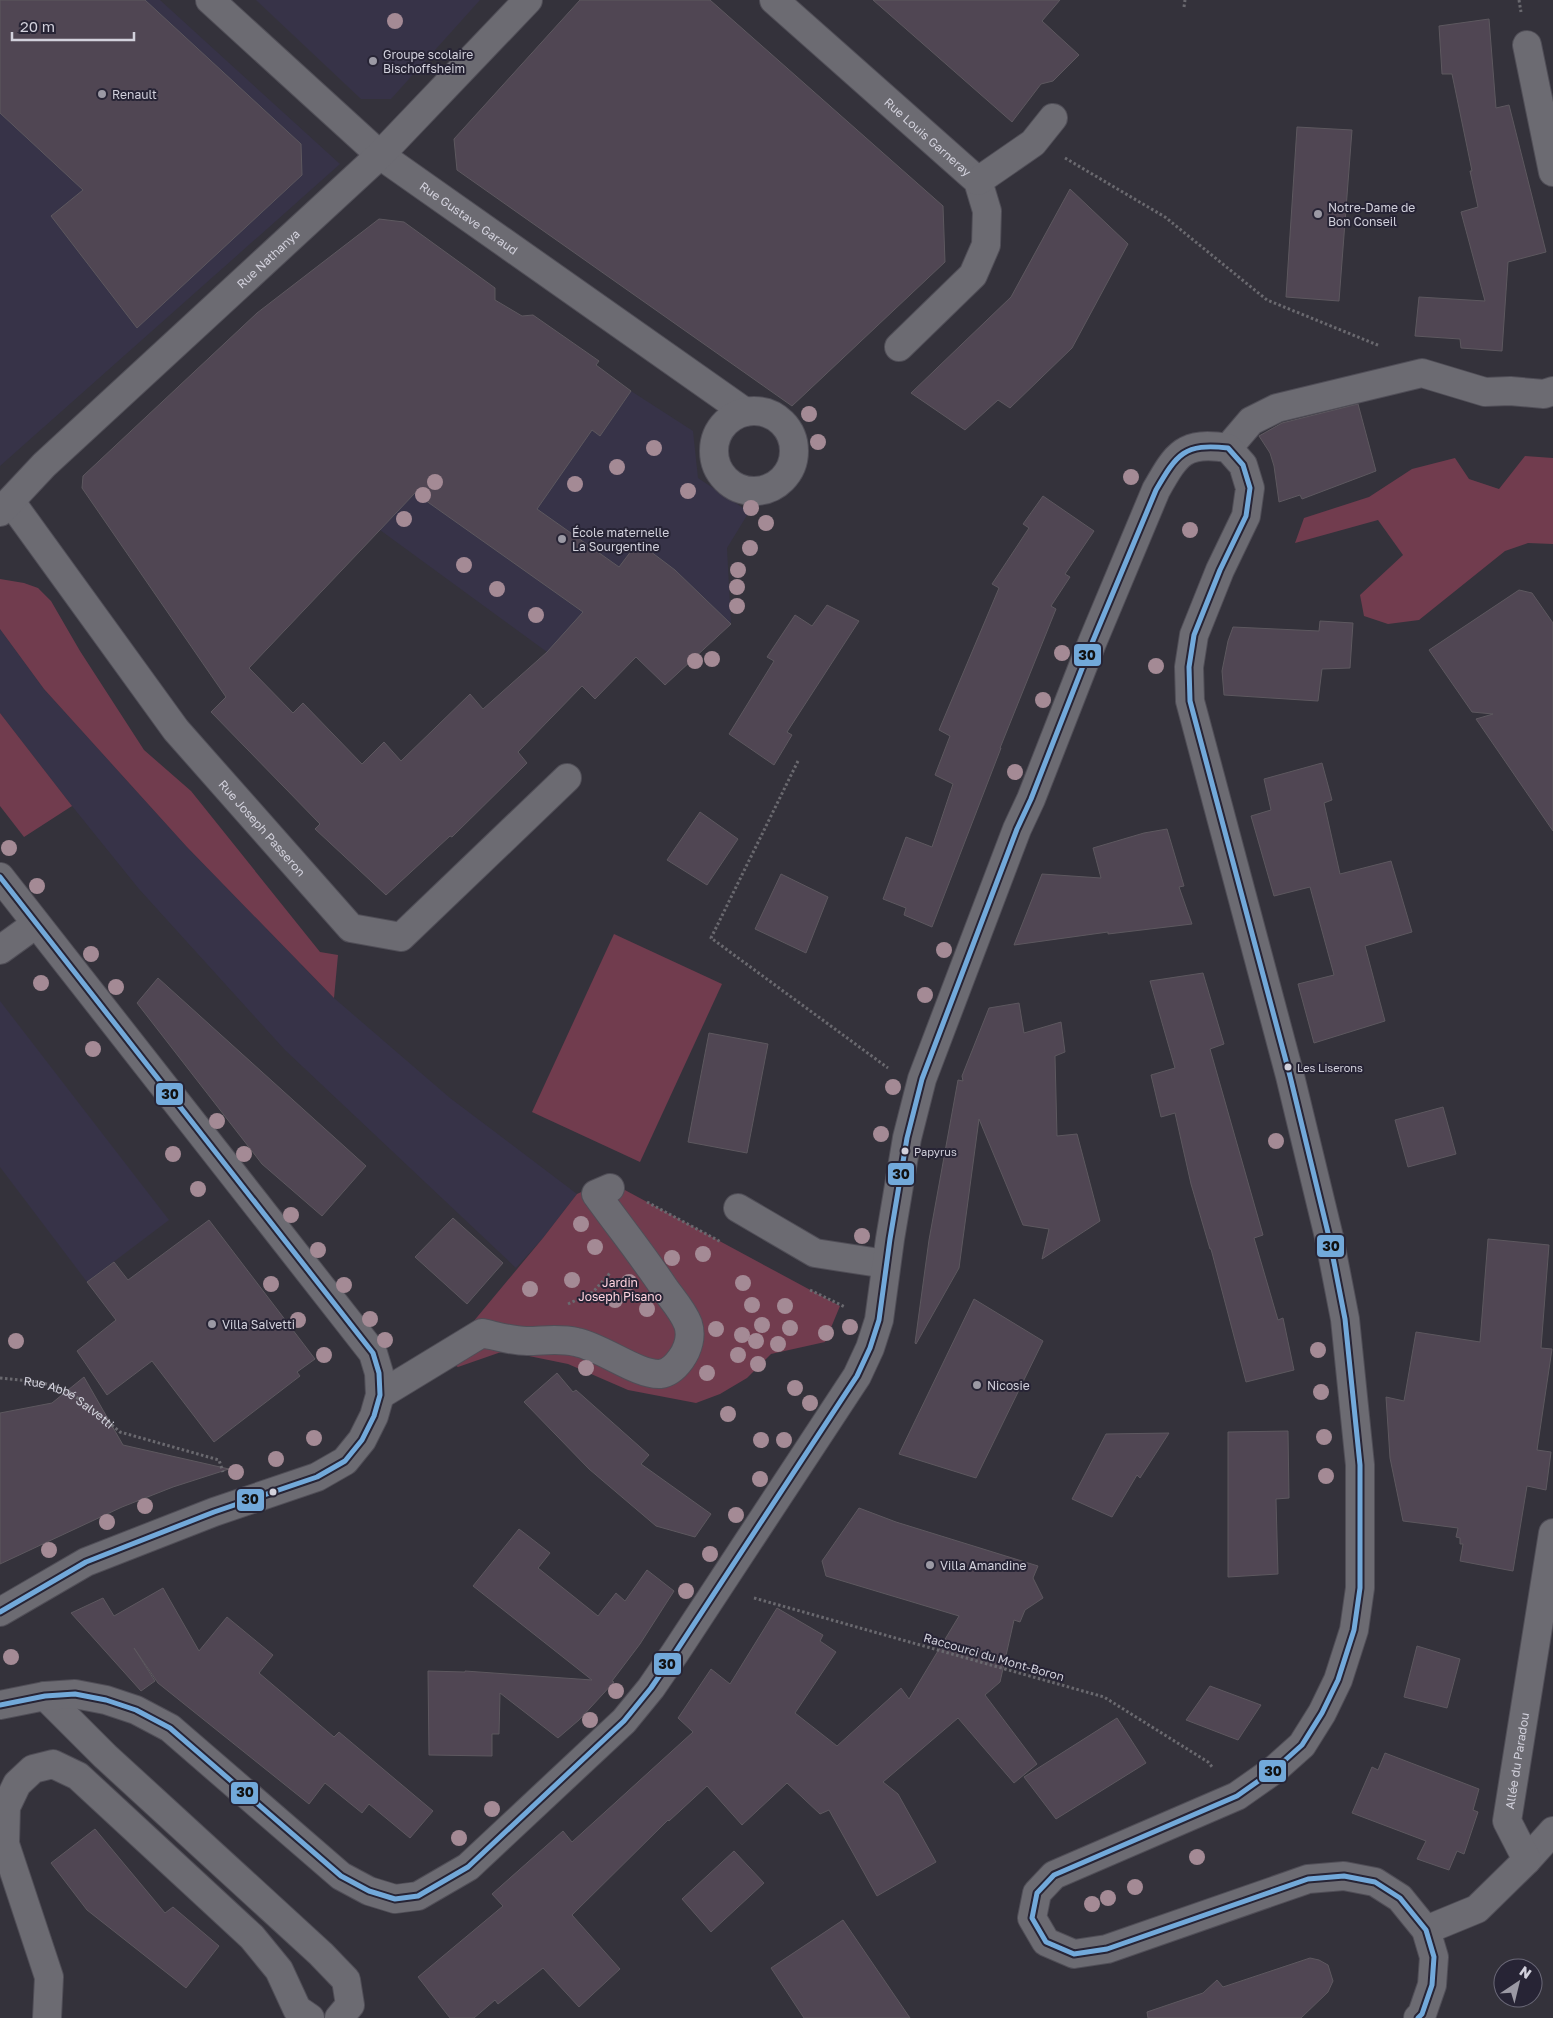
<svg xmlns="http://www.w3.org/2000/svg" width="1553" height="2018" font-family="'Golos Text',sans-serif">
  <rect width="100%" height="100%" fill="#34323b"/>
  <g fill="#373348">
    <polygon points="0,0 160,0 340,164 0,466"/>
    <polygon points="256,0 480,0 391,99 361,99"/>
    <polygon points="526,382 600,436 631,391 693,431 698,478 749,512 727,548 731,624 665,685 636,657 595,699 547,652 380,530 481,424"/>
    <polygon points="0,629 44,689 187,847 334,998 450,1098 577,1194 543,1238 516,1268 285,1050 139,889 72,806 0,713"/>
    <polygon points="0,1001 169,1220 87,1282 0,1167"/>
  </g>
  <g fill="#713c4e">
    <polygon points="1525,456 1553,458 1553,544 1528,543 1505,551 1419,620 1388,624 1364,616 1360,595 1403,555 1378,520 1295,543 1304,518 1369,497 1412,469 1455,458 1469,479 1499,489"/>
    <polygon points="0,579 24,583 38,588 51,601 80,651 144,750 191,791 320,952 338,955 334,998 187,847 44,689 0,629"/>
    <polygon points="0,713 72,806 24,837 0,806"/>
    <polygon points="614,934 722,984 640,1162 532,1112"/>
    <polygon points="596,1185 623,1189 840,1306 825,1342 771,1354 747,1378 720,1394 696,1403 628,1390 568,1364 504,1351 458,1367 441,1358 440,1348 473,1322 543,1238 577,1194"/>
  </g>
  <g fill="#504653" stroke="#5d585f" fill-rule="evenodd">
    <polygon points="0,0 145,0 301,144 302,175 137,328 51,216 83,190 0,113"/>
    <polygon points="580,0 710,0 943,206 945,262 792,406 457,170 454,139"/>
    <polygon points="873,0 1060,0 1042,21 1079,55 1053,81 1041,84 1012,122"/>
    <polygon points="1489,19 1496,108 1509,105 1546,252 1508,262 1502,351 1461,348 1460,339 1415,336 1419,297 1485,301 1461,212 1478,207 1470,171 1472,171 1452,74 1442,74 1439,26"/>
    <polygon points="1297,127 1352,130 1339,301 1286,297"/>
    <polygon points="1070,189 1128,244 1072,348 1010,408 998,400 965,430 911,393 1011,297"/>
    <path d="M379 219 404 222 495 288V300L522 316 533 315 599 361 596 365 631 391 600 436 592 430 537 509 619 567 638 542 675 570 731 624 665 685 636 657 595 699 582 686 518 752 527 763 452 837 450 836 386 895 315 829 320 824 211 712 226 697 82 488 83 476 257 313ZM415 493 583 612 547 652 483 709 470 694 401 761 384 742 362 764 303 703 293 713 249 668Z"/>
    <polygon points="1358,404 1376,471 1302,499 1300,495 1279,502 1274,466 1270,453 1259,436 1282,423"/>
    <polygon points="1043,496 1094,531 1065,574 1070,577 1051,606 1056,609 1000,748 1001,748 932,927 904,915 906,908 883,899 906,837 932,847 953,784 935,775 950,736 939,730 999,588 992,584 1029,528 1023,524"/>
    <polygon points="1519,590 1532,593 1553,623 1553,831 1476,719 1493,714 1472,712 1429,650"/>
    <polygon points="827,605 859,621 787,732 792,735 774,765 729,734 774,661 767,657 795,615 812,626"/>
    <polygon points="1320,621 1353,623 1350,668 1322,669 1318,701 1224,695 1222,671 1228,641 1233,627 1319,631"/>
    <polygon points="1322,763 1332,800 1324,803 1340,874 1391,861 1412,932 1365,946 1385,1021 1314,1043 1298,984 1334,975 1310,887 1274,896 1251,816 1271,810 1264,779"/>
    <polygon points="700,812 738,839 707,885 667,860"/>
    <polygon points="1167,829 1184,886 1179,887 1192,924 1108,934 1108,932 1014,945 1042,874 1101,878 1093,848 1144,833"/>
    <polygon points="781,874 828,897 806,953 755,929"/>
    <polygon points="1203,973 1224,1044 1210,1049 1263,1235 1254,1238 1278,1320 1283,1318 1294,1370 1246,1382 1211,1249 1210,1249 1191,1184 1175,1113 1161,1117 1151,1075 1175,1068 1150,981"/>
    <polygon points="158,978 366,1166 322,1216 262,1164 137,1003"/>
    <polygon points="1019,1003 1024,1033 1061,1022 1065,1052 1055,1056 1057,1136 1077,1134 1100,1221 1042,1259 1049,1229 1023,1225 979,1119 959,1268 916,1344 915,1343 929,1240 958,1080 963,1081 962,1076 989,1008"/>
    <polygon points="709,1033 768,1044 747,1153 688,1142"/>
    <polygon points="1443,1107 1456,1154 1408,1167 1395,1120"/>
    <polygon points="453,1218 503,1263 467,1304 415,1257"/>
    <polygon points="209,1220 315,1359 297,1372 300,1376 214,1442 152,1361 107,1395 77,1351 116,1320 87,1282 114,1262 128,1280"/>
    <polygon points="1488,1239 1549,1245 1541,1348 1552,1349 1537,1450 1551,1452 1546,1490 1527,1486 1513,1571 1460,1561 1463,1544 1460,1544 1460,1538 1456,1537 1458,1528 1403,1521 1390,1458 1386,1397 1404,1401 1416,1332 1480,1342"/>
    <polygon points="974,1299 1043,1341 976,1478 899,1454"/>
    <polygon points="557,1373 573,1392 576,1390 649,1455 641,1464 711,1514 695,1537 656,1526 589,1469 524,1402"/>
    <polygon points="84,1377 123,1445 229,1469 173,1487 122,1507 0,1564 0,1413 52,1403"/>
    <polygon points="1288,1431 1289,1498 1276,1499 1278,1574 1228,1577 1228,1432"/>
    <polygon points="1169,1433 1140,1478 1137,1475 1112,1517 1072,1499 1106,1434"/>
    <polygon points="859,1508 896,1522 1038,1566 1033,1578 1043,1598 1025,1610 1020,1622 1014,1620 1000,1682 985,1695 1037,1764 1014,1783 958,1718 883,1782 898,1794 936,1862 877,1896 829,1810 820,1814 787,1783 742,1825 707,1786 669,1821 668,1820 572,1915 620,1969 579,2007 543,1968 498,2004 495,2000 474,2018 450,2018 418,1977 503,1906 492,1894 563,1831 572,1842 693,1732 678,1718 711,1669 730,1684 777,1608 823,1635 820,1641 836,1652 795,1713 837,1746 901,1688 909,1699 959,1616 826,1576 822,1561"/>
    <polygon points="519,1529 550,1553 538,1568 598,1616 616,1593 625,1601 647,1570 674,1591 640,1644 612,1681 614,1682 579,1720 558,1738 500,1693 499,1734 492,1734 492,1756 429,1755 428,1671 465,1672 465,1671 592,1680 473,1586"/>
    <polygon points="163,1588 199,1651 227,1617 273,1655 259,1673 334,1737 339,1732 433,1811 410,1838 369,1804 362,1813 325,1783 309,1804 158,1683 134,1648 155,1681 141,1691 71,1613 103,1598 114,1616"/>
    <polygon points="1417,1646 1460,1659 1447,1708 1404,1697"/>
    <polygon points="1210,1686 1261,1705 1238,1740 1186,1720"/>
    <polygon points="1117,1718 1146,1763 1056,1819 1024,1777"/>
    <polygon points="1385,1753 1479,1789 1473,1810 1478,1812 1464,1854 1457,1851 1449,1870 1417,1859 1426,1841 1352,1813 1372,1767 1378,1770"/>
    <polygon points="95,1829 165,1913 173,1907 219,1946 186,1988 87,1910 51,1863"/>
    <polygon points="734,1851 764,1883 711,1932 682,1899"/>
    <polygon points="843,1920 910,2018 804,2018 771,1968"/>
    <polygon points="1310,1958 1319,1960 1328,1965 1333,1981 1328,1992 1301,2018 1148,2018 1147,2012 1203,1993 1217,1980 1223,1987"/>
  </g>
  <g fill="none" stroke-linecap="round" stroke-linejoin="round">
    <g stroke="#504e57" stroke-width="30">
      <g id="minor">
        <path id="s2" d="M210 0 380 155 745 412"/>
        <path id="s3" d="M774 0 978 181 987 211 986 245 973 275 899 347"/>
        <polyline points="1527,45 1553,172"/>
        <polyline points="978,181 1033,143 1053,118"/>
        <circle cx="754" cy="451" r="40"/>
        <polyline points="1228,448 1251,421 1277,408 1422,373 1485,392 1510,391 1544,394 1553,391"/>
        <path id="s4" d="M11 502 176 730 351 928 401 937 567 778"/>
        <path id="s5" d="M0 512 44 465 380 155 528 0"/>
        <polyline points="0,877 373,1353 379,1373 380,1395 374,1416 362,1440 345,1461 317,1477 214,1512 86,1562 0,1612"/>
        <polyline points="0,950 36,924"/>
        <polyline points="738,1208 815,1253 886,1264"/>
        <path d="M380 1395 482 1333C496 1336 511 1341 527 1341 543 1341 559 1338 576 1342 602 1347 637 1375 660 1374 669 1373 676 1366 681 1359 688 1349 692 1336 688 1324 683 1311 673 1300 665 1289 643 1256 619 1226 596 1194L610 1188"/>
        <polyline points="45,1696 105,1756 321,1954 346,1980 350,2005 339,2018"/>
        <path d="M0 1705 45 1696 75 1694 106 1700 136 1710 170 1728 341 1876 369 1891 395 1899 418 1896 468 1867 624 1721 651 1688 675 1653 857 1376 870 1348 879 1320 890 1239 907 1138 922 1079 1017 829 1031 799 1092 643 1156 490C1177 453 1184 441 1228 448L1243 465 1250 488 1246 516 1220 570 1194 635 1189 667 1190 701 1290 1076 1329 1237 1345 1319 1360 1465V1588L1354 1630 1338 1680 1322 1713 1302 1745 1274 1770 1237 1796 1054 1875 1037 1893 1032 1918 1046 1942 1074 1954 1107 1949 1308 1879 1344 1876 1375 1882 1400 1898 1426 1930 1434 1957 1432 1985 1422 2014 1418 2018"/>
        <polyline points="1527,1860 1553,1831"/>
        <path id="s6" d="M1426 1930 1477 1909 1527 1860 1507 1821 1553 1533"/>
        <polyline points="47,2018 49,1977 5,1844 6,1807 17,1784 33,1769 53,1764 78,1776 252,1937 279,1970 297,2009 310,2018"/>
      </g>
    </g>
    <g stroke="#6a696f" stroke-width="3" stroke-dasharray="2.5 2.5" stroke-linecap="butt">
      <polyline points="1519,0 1521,12"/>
      <polyline points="1184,7 1185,0"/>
      <polyline points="1065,158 1165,217 1267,300 1380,346"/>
      <polyline points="798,761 711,938 888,1068"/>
      <polyline points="647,1202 721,1242"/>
      <polyline points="810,1290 845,1307"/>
      <polyline points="568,1304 593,1292 610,1273"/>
      <path id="s1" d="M0 1378 40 1382 68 1391 99 1414 120 1432 219 1460 223 1472"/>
      <polyline points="754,1598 1104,1697 1208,1762 1213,1768"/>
    </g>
    <use href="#minor" stroke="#6c6b72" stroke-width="28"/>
    <g stroke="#272435" stroke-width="9">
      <g id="bus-1">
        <polyline points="0,877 373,1353 379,1373 380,1395 374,1416 362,1440 345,1461 317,1477 214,1512 86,1562 0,1612"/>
        <path d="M0 1705 45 1696 75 1694 106 1700 136 1710 170 1728 341 1876 369 1891 395 1899 418 1896 468 1867 624 1721 651 1688 675 1653 857 1376 870 1348 879 1320 890 1239 907 1138 922 1079 1017 829 1031 799 1092 643 1156 490C1177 454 1184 443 1228 448L1243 465 1250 488 1246 516 1220 570 1194 635 1189 667 1190 701 1290 1076 1329 1237 1345 1319 1360 1465V1588L1354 1630 1338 1680 1322 1713 1302 1745 1274 1770 1237 1796 1054 1875 1037 1893 1032 1918 1046 1942 1074 1954 1107 1949 1308 1879 1344 1876 1375 1882 1400 1898 1426 1930 1434 1957 1432 1985 1422 2014 1418 2018"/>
      </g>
    </g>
    <use href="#bus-1" stroke="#72a9da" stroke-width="5"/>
  </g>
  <g fill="#a48a95">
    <circle cx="395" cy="21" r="8"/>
    <circle cx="809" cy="414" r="8"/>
    <circle cx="818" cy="442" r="8"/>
    <circle cx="654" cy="448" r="8"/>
    <circle cx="617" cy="467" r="8"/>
    <circle cx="1131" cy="477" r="8"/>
    <circle cx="435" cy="482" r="8"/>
    <circle cx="575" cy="484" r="8"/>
    <circle cx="688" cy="491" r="8"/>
    <circle cx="423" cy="495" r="8"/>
    <circle cx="751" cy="508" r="8"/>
    <circle cx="404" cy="519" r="8"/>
    <circle cx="766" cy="523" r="8"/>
    <circle cx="1190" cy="530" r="8"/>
    <circle cx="750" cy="548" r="8"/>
    <circle cx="464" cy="565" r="8"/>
    <circle cx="738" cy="570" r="8"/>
    <circle cx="737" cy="587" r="8"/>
    <circle cx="497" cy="589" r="8"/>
    <circle cx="737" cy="606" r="8"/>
    <circle cx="536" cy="615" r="8"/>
    <circle cx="1062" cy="653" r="8"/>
    <circle cx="712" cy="659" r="8"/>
    <circle cx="695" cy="661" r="8"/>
    <circle cx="1156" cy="666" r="8"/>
    <circle cx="1043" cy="700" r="8"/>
    <circle cx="1015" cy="772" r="8"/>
    <circle cx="9" cy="848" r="8"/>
    <circle cx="37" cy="886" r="8"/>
    <circle cx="944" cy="950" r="8"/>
    <circle cx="91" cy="954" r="8"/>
    <circle cx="41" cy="983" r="8"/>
    <circle cx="116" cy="987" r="8"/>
    <circle cx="925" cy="995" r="8"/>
    <circle cx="93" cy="1049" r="8"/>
    <circle cx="893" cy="1087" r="8"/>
    <circle cx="217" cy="1121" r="8"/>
    <circle cx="881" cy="1134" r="8"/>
    <circle cx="1276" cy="1141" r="8"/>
    <circle cx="173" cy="1154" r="8"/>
    <circle cx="244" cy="1154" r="8"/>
    <circle cx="198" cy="1189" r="8"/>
    <circle cx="291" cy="1215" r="8"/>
    <circle cx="581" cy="1224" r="8"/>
    <circle cx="862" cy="1236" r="8"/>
    <circle cx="595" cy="1247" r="8"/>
    <circle cx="318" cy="1250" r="8"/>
    <circle cx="703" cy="1254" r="8"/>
    <circle cx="672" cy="1258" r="8"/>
    <circle cx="572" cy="1280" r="8"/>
    <circle cx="629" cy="1282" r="8"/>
    <circle cx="743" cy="1283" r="8"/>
    <circle cx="271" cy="1284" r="8"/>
    <circle cx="344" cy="1285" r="8"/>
    <circle cx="530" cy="1289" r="8"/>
    <circle cx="615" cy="1300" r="8"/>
    <circle cx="752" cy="1305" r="8"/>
    <circle cx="785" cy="1306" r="8"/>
    <circle cx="647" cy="1309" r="8"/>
    <circle cx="370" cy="1319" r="8"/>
    <circle cx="298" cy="1320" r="8"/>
    <circle cx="762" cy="1325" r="8"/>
    <circle cx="850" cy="1327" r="8"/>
    <circle cx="790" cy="1328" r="8"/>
    <circle cx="716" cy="1329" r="8"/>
    <circle cx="826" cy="1333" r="8"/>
    <circle cx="742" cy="1335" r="8"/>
    <circle cx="385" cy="1340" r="8"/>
    <circle cx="16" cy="1341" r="8"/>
    <circle cx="756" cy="1341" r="8"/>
    <circle cx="778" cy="1344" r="8"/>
    <circle cx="1318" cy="1350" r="8"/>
    <circle cx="324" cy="1355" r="8"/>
    <circle cx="738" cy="1355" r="8"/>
    <circle cx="758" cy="1364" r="8"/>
    <circle cx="586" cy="1368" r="8"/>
    <circle cx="707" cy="1373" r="8"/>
    <circle cx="795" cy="1388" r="8"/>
    <circle cx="1321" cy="1392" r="8"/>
    <circle cx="810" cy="1403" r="8"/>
    <circle cx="728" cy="1414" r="8"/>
    <circle cx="1324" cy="1437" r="8"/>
    <circle cx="314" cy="1438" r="8"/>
    <circle cx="761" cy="1440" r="8"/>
    <circle cx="784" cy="1440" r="8"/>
    <circle cx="276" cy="1459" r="8"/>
    <circle cx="236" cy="1472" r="8"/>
    <circle cx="1326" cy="1476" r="8"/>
    <circle cx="760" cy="1479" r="8"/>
    <circle cx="145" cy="1506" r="8"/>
    <circle cx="736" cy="1515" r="8"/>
    <circle cx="107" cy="1522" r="8"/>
    <circle cx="49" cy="1550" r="8"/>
    <circle cx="710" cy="1554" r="8"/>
    <circle cx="686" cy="1591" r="8"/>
    <circle cx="11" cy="1657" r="8"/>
    <circle cx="616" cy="1691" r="8"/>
    <circle cx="590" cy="1720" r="8"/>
    <circle cx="492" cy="1809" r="8"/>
    <circle cx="459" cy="1838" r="8"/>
    <circle cx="1197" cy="1857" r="8"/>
    <circle cx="1135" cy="1887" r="8"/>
    <circle cx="1108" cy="1898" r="8"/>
    <circle cx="1092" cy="1904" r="8"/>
  </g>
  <g fill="#9b99a4" stroke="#272435" stroke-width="2">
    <circle cx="373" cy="61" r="5"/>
    <circle cx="102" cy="94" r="5"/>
    <circle cx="1318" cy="214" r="5"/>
    <circle cx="562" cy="539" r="5"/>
    <circle cx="212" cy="1324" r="5"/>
    <circle cx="977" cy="1385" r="5"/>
    <circle cx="930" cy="1565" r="5"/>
  </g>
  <g fill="#d2d1dc" stroke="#272435" stroke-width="2">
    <circle cx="1288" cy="1067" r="4.5"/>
    <circle cx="905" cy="1151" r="4.5"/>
    <circle cx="273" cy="1492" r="4.5"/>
  </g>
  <g text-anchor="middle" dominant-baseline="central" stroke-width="4" stroke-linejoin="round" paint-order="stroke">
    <g font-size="11" fill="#d2d1dc" stroke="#272435" text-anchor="start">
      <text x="1297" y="1067">Les Liserons</text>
      <text x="914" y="1151">Papyrus</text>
    </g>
    <g font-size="12" fill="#d2d1dc" stroke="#272435" text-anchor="start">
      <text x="383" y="54">Groupe scolaire<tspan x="383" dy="14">Bischoffsheim</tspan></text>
      <text x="112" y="94">Renault</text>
      <text x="1328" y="207">Notre-Dame de<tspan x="1328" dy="14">Bon Conseil</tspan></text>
      <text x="572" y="532">École maternelle<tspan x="572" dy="14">La Sourgentine</tspan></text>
      <text x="222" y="1324">Villa Salvetti</text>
      <text x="987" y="1385">Nicosie</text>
      <text x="940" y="1565">Villa Amandine</text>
    </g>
    <g font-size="12" fill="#d2d1dc" stroke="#272435">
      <text stroke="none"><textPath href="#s3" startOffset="206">Rue Louis Garneray</textPath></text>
      <text stroke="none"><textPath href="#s2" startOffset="339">Rue Gustave Garaud</textPath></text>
      <text stroke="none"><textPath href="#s5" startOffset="369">Rue Nathanya</textPath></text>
      <text stroke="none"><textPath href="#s4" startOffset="412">Rue Joseph Passeron</textPath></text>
      <text stroke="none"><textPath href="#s1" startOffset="75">Rue Abbé Salvetti</textPath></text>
      <text transform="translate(994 1657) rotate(16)">Raccourci du Mont-Boron</text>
      <text stroke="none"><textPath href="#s6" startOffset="230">Allée du Paradou</textPath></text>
    </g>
    <g font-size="12" fill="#ffd2de" stroke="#272435">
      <text x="620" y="1282">Jardin<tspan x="620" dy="14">Joseph Pisano</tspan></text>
    </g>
  </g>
  <g stroke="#272435" stroke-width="2">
    <rect x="1073" y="643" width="29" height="24" rx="5" fill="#72a9da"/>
    <rect x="155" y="1082" width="29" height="24" rx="5" fill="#72a9da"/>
    <rect x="887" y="1162" width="28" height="24" rx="5" fill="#72a9da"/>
    <rect x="1316" y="1234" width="29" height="24" rx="5" fill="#72a9da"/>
    <rect x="236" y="1488" width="29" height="24" rx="5" fill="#72a9da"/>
    <rect x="653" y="1652" width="29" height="24" rx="5" fill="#72a9da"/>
    <rect x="1258" y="1759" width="29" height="24" rx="5" fill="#72a9da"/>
    <rect x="230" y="1781" width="29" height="24" rx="5" fill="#72a9da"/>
  </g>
  <g font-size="14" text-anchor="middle" font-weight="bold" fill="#111">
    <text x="1087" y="660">30</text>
    <text x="170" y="1099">30</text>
    <text x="901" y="1179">30</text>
    <text x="1331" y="1251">30</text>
    <text x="250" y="1504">30</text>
    <text x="667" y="1669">30</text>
    <text x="1273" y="1776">30</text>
    <text x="245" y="1797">30</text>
  </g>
  <g transform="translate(1518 1983) rotate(35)"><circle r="24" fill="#272435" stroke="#6b6978"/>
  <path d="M0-4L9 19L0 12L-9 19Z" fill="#9b99a4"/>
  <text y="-8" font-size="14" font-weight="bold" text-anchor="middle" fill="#d2d1dc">N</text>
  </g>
  <path d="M12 32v8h122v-8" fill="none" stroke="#d2d1dc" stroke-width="2.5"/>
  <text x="20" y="32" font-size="15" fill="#d2d1dc" stroke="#272435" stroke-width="4" paint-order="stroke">20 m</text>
</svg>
